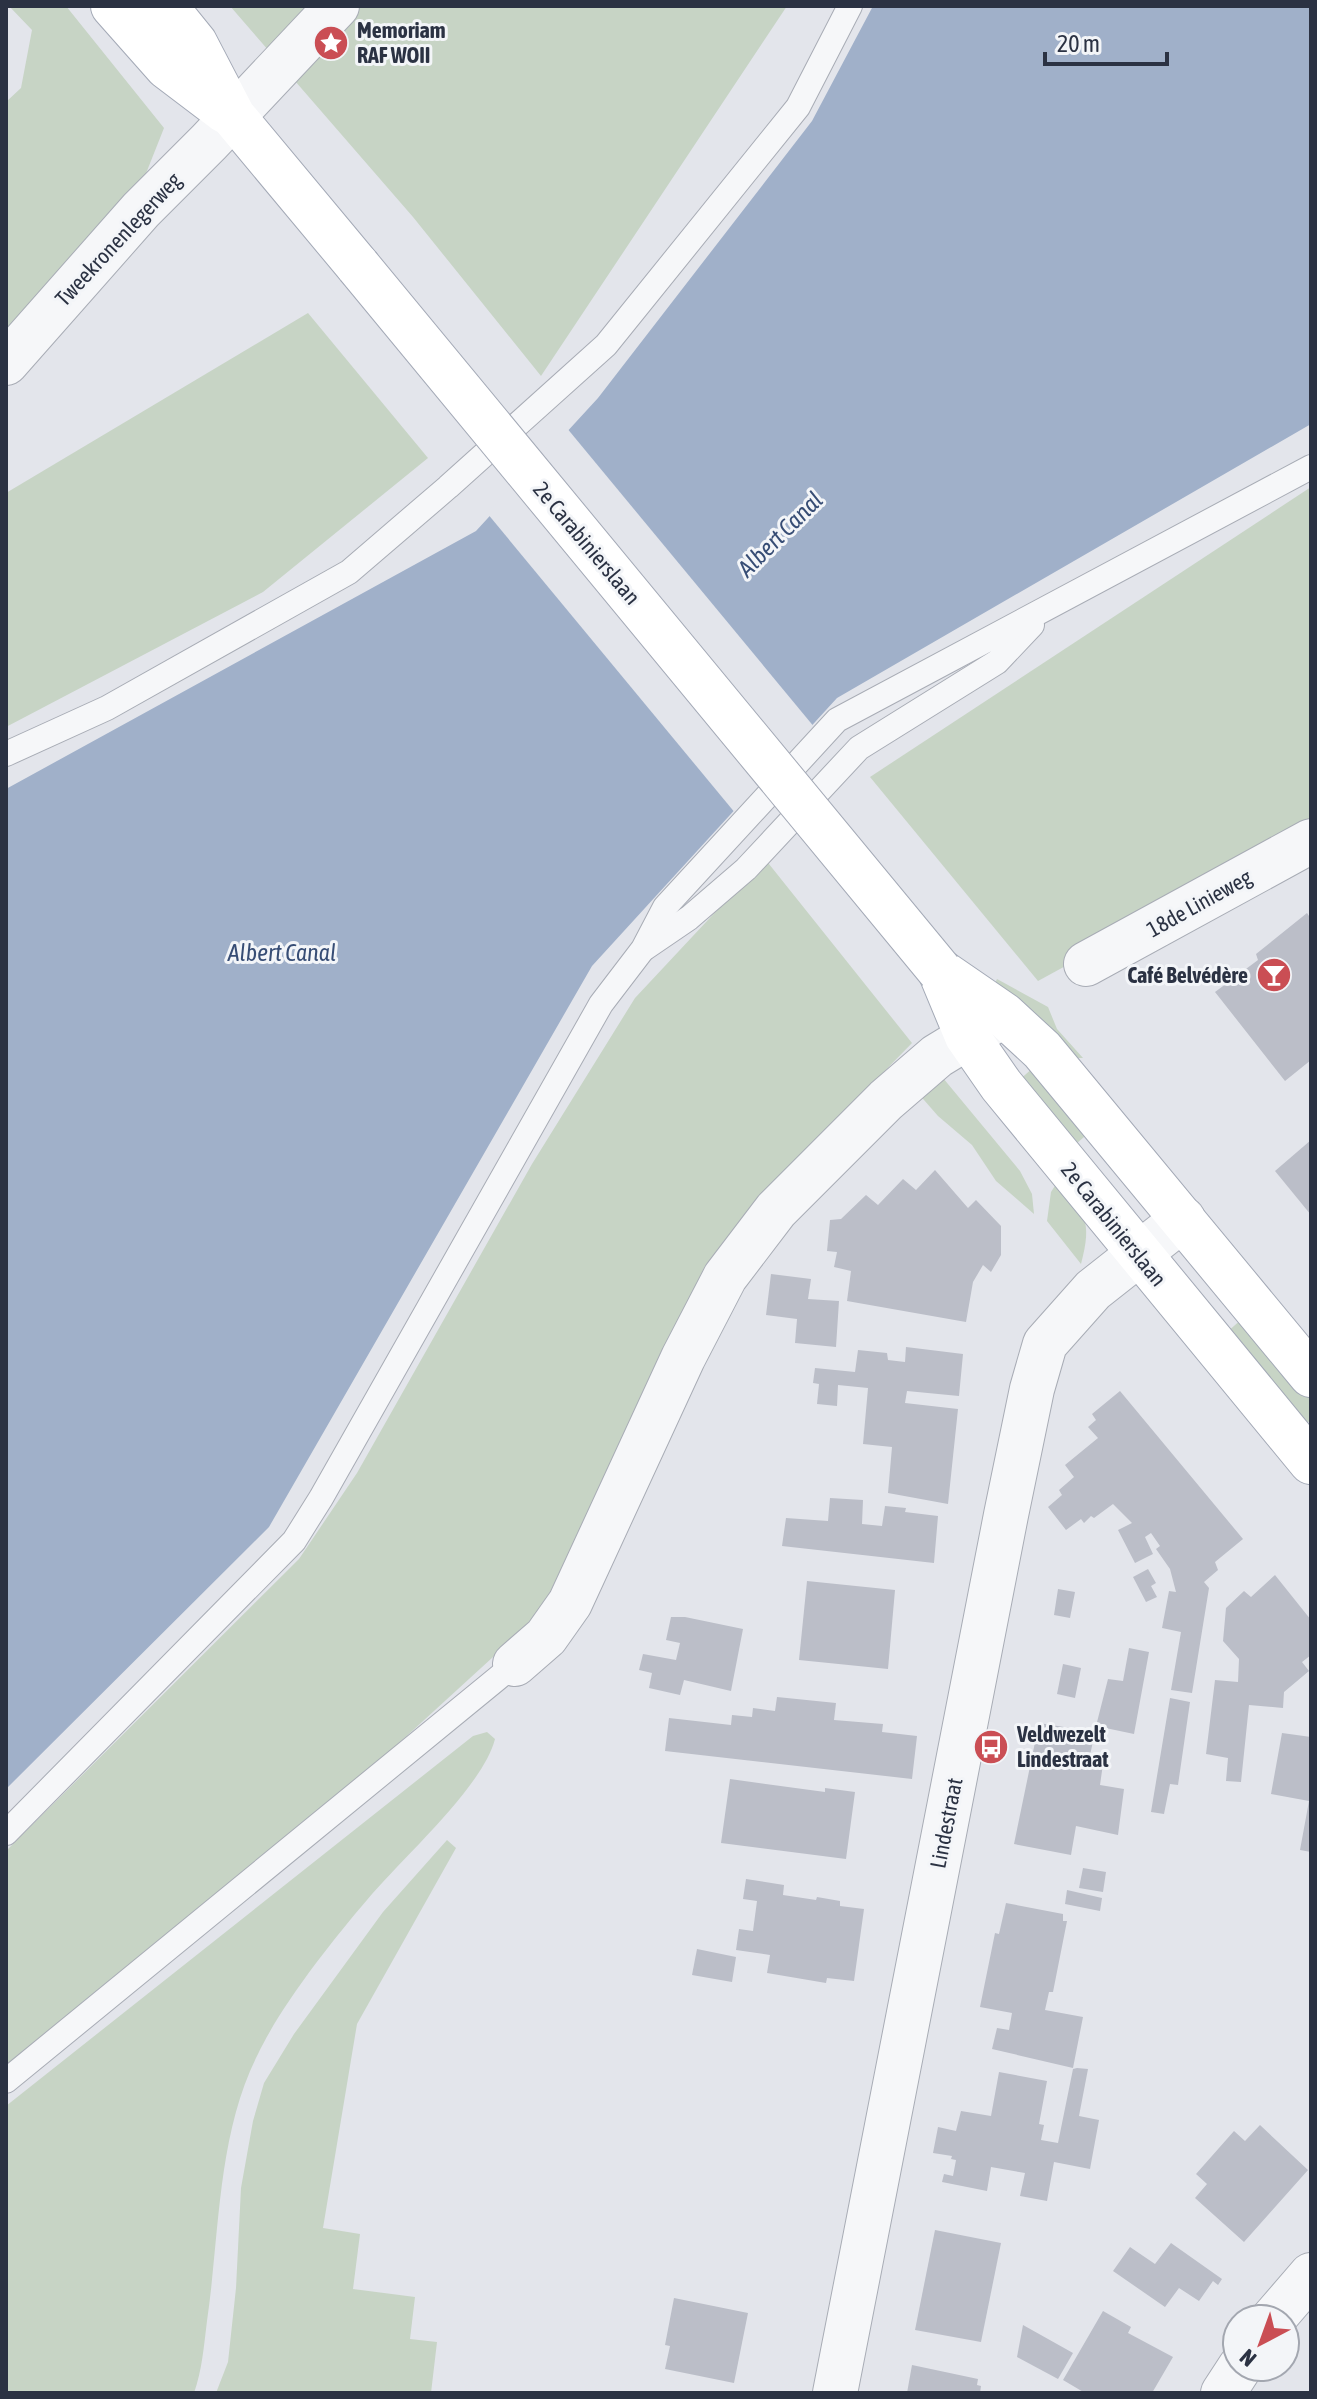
<svg xmlns="http://www.w3.org/2000/svg" width="1317" height="2399" font-family="'Asap Condensed',sans-serif">
  <rect width="100%" height="100%" fill="#e3e5eb"/>
  <g fill="#c7d4c5">
    <polygon points="9,6 66,6 164,128 141,186 6,339 6,102 21,88 32,30"/>
    <polygon points="230,6 787,6 541,376 413,217"/>
    <polygon points="308,313 428,458 263,592 6,727 6,493"/>
    <polygon points="1311,487 1311,832 1038,981 870,777"/>
    <polygon points="765,859 912,1043 757,1202 705,1266 544,1605 517,1635 376,1764 6,2065 6,1851 299,1559 357,1473 532,1164 635,998"/>
    <polygon points="997,979 1048,1007 1057,1029 1083,1058 1064,1058 995,983"/>
    <polygon points="1035,1066 1091,1131 1070,1149 1016,1083"/>
    <polygon points="943,1078 1020,1171 1032,1194 1034,1214 996,1181 972,1145 938,1116 917,1092"/>
    <path d="M1060 1178C1084 1214 1093 1220 1081 1264L1047 1221 1051 1192Z"/>
    <polygon points="1244,1317 1311,1395 1311,1420 1300,1428 1225,1334"/>
    <path d="M487 1732 495 1739C483 1787 401 1859 367 1900 331 1942 282 2004 258 2054 217 2135 220 2232 207 2321 204 2345 202 2371 194 2393H6V2106L473 1736Z"/>
    <polygon points="447,1840 456,1848 357,2024 323,2228 360,2234 353,2289 415,2297 410,2339 437,2342 431,2393 216,2393 228,2362 236,2288 241,2188 253,2121 264,2083 294,2034 383,1912"/>
  </g>
  <polygon fill="#a0b0c9" points="873,6 1311,6 1311,424 837,698 592,966 269,1527 6,1789 6,789 476,531 598,398 812,121"/>
  <polygon fill="#e3e5eb" points="566,427 815,728 736,814 487,513"/>
  <g fill="#bbbec8">
    <polygon points="1307,913 1311,919 1311,1060 1285,1081 1215,992 1258,960 1256,954"/>
    <polygon points="1311,1140 1311,1215 1275,1171"/>
    <polygon points="935,1170 968,1208 976,1200 1001,1226 1001,1255 991,1272 983,1265 973,1282 966,1322 847,1301 851,1271 834,1267 837,1252 827,1251 830,1220 841,1219 866,1195 878,1205 903,1179 916,1190"/>
    <polygon points="771,1274 811,1279 808,1299 839,1301 836,1347 795,1343 797,1319 766,1315"/>
    <polygon points="906,1347 963,1354 959,1396 907,1391 905,1403 958,1409 948,1504 888,1493 892,1447 863,1444 868,1388 838,1385 837,1406 817,1404 819,1384 813,1383 815,1368 855,1372 858,1350 887,1353 888,1360 905,1362"/>
    <polygon points="1120,1391 1243,1539 1215,1562 1218,1570 1204,1582 1209,1588 1192,1693 1171,1690 1181,1632 1162,1628 1169,1591 1176,1592 1170,1569 1156,1549 1160,1546 1151,1533 1145,1537 1153,1554 1135,1563 1118,1530 1132,1523 1113,1504 1094,1518 1091,1516 1084,1523 1081,1519 1066,1530 1048,1507 1062,1495 1059,1490 1074,1477 1065,1465 1098,1438 1088,1427 1096,1420 1092,1414"/>
    <polygon points="830,1498 863,1500 862,1524 882,1526 885,1506 906,1508 905,1512 938,1516 934,1563 782,1546 786,1518 828,1521"/>
    <polygon points="1148,1569 1156,1583 1151,1586 1157,1597 1146,1602 1133,1577"/>
    <polygon points="1275,1575 1311,1620 1311,1655 1302,1662 1309,1671 1284,1692 1283,1708 1249,1705 1241,1782 1226,1781 1228,1758 1206,1754 1215,1680 1238,1682 1239,1659 1223,1641 1226,1608 1244,1591 1251,1597"/>
    <polygon points="807,1581 895,1590 888,1669 799,1660"/>
    <polygon points="1058,1589 1075,1592 1070,1618 1054,1615"/>
    <polygon points="671,1617 685,1617 743,1629 731,1691 684,1680 680,1695 649,1688 652,1673 639,1670 643,1654 676,1660 680,1643 666,1640"/>
    <polygon points="1129,1648 1149,1652 1134,1734 1096,1726 1108,1679 1123,1681"/>
    <polygon points="1063,1664 1081,1668 1075,1698 1057,1694"/>
    <polygon points="777,1697 836,1703 834,1720 883,1724 882,1732 917,1736 912,1779 665,1751 669,1718 731,1725 732,1715 752,1717 753,1708 775,1711"/>
    <polygon points="1170,1698 1190,1702 1178,1785 1170,1784 1164,1814 1151,1812"/>
    <polygon points="1039,1723 1095,1732 1089,1760 1103,1764 1100,1785 1124,1789 1118,1835 1076,1826 1071,1855 1014,1844"/>
    <polygon points="1282,1733 1311,1737 1311,1852 1300,1850 1309,1801 1271,1794"/>
    <polygon points="730,1779 825,1792 825,1788 855,1792 846,1859 721,1843"/>
    <polygon points="1083,1868 1106,1872 1103,1892 1079,1888"/>
    <polygon points="746,1879 784,1885 783,1895 816,1900 817,1897 840,1901 840,1906 864,1909 854,1981 827,1978 826,1983 767,1973 770,1955 736,1950 739,1929 753,1931 757,1901 743,1899"/>
    <polygon points="1067,1890 1102,1898 1100,1911 1065,1904"/>
    <polygon points="1006,1903 1063,1914 1063,1921 1067,1921 1053,1992 1049,1992 1045,2010 1083,2017 1073,2068 992,2049 997,2028 1009,2030 1012,2013 980,2007 995,1933 999,1934"/>
    <polygon points="697,1949 736,1957 732,1982 692,1975"/>
    <polygon points="1077,2068 1088,2069 1079,2116 1099,2120 1090,2169 1054,2162 1047,2201 1020,2196 1025,2173 991,2167 987,2191 942,2182 944,2174 953,2176 956,2160 951,2159 952,2156 933,2153 938,2127 956,2131 961,2111 991,2116 999,2072 1047,2081 1039,2124 1044,2125 1041,2140 1058,2143 1073,2069"/>
    <polygon points="1260,2125 1308,2170 1244,2242 1195,2198 1207,2184 1196,2174 1234,2131 1245,2141"/>
    <polygon points="935,2230 1001,2243 981,2342 915,2330"/>
    <polygon points="1171,2243 1222,2279 1218,2285 1213,2281 1199,2301 1179,2288 1165,2307 1113,2271 1130,2247 1155,2264"/>
    <polygon points="674,2298 748,2313 734,2383 665,2369 670,2346 665,2345"/>
    <polygon points="1103,2311 1131,2327 1128,2333 1173,2357 1152,2393 1085,2393 1063,2380"/>
    <polygon points="1023,2325 1073,2353 1058,2379 1017,2357"/>
    <polygon points="912,2365 978,2379 977,2385 981,2386 980,2393 907,2393"/>
  </g>
  <g fill="none" stroke-linecap="round" stroke-linejoin="round">
    <g stroke="#a8acb5" stroke-width="26">
      <g id="lane">
        <polyline points="6,754 107,708 349,572 448,487 606,345 798,107 850,6"/>
        <polyline points="645,948 689,918 746,869 859,748 997,662 1032,625"/>
        <polyline points="6,1833 294,1541 321,1498 601,1004 643,949 665,907 837,720 1311,467"/>
        <polyline points="6,2081 515,1664"/>
      </g>
    </g>
    <g stroke="#a8acb5" stroke-width="46">
      <g id="street">
        <polyline points="6,363 141,210 209,142 337,6"/>
        <polyline points="1086,964 1311,841"/>
        <polyline points="515,1664 546,1637 570,1603 683,1358 725,1277 776,1210 886,1100 937,1056 1001,1017"/>
        <polyline points="1273,2319 1311,2275"/>
        <polyline points="835,2393 1006,1515 1032,1389 1045,1344 1093,1290 1183,1219"/>
        <polyline points="1223,2393 1240,2367"/>
      </g>
    </g>
    <g stroke="#a3a9b6" stroke-width="46">
      <g id="primary">
        <polyline points="113,6 167,67 225,111"/>
        <polyline points="165,6 195,43 233,116 358,266"/>
        <polyline points="940,971 967,1036 1001,1085 1311,1462"/>
        <polyline points="940,971 1004,1015 1042,1050 1311,1375"/>
      </g>
    </g>
    <use href="#lane" stroke="#f6f7f9" stroke-width="24"/>
    <use href="#street" stroke="#f6f7f9" stroke-width="44"/>
    <use href="#primary" stroke="#fff" stroke-width="44"/>
    <g stroke="#a3a9b6" stroke-width="46" stroke-linecap="butt">
      <polyline id="primary-bridge" points="358,266 940,971"/>
    </g>
    <use href="#primary-bridge" stroke="#fff" stroke-width="44"/>
  </g>
  <defs>
    <g id="sight-disc" transform="scale(1.8)"><circle r="9.5" fill="#ca4e54" stroke="#f3f5f8"/><path d="M0-6L1.8-2.2L6-1.7L2.9 1.2L3.7 5.4L0 3.3L-3.7 5.4L-2.9 1.2L-6-1.7L-1.8-2.2Z" fill="#fff"/></g>
    <g id="bar-disc" transform="scale(1.8)"><circle r="9.5" fill="#ca4e54" stroke="#f3f5f8"/><path d="M-6-5H6L.8 .8V4.5H3.5V6h-7V4.5H-.8V.8Z" fill="#fff"/></g>
    <g id="bus-disc" transform="scale(1.8)"><circle r="9.5" fill="#ca4e54" stroke="#f3f5f8"/><path d="M-5-6H5V4H4V6H2V4H-2V6H-4V4H-5ZM-3.5-4V0h7V-4ZM-3.5 1.2v1.5H-2V1.2ZM2 1.2v1.5H3.5V1.2Z" fill="#fff"/></g>
  </defs>
  <g fill-rule="evenodd">
    <use href="#sight-disc" x="331" y="43"/>
    <use href="#bar-disc" x="1274" y="975"/>
    <use href="#bus-disc" x="991" y="1747"/>
  </g>
  <g text-anchor="middle" dominant-baseline="central" stroke-width="6" stroke-linejoin="round" paint-order="stroke">
    <g font-size="22" font-weight="bold" fill="#2b3243" stroke="#f3f5f8" text-anchor="start">
      <text x="357" y="30">Memoriam<tspan x="357" dy="25">RAF WOII</tspan></text>
      <text x="1248" y="975" text-anchor="end">Café Belvédère</text>
      <text x="1017" y="1734">Veldwezelt<tspan x="1017" dy="25">Lindestraat</tspan></text>
    </g>
    <g font-size="22" fill="#2b3243" stroke="#f3f5f8">
      <text transform="translate(118 239) rotate(-47)">Tweekronenlegerweg</text>
      <text transform="translate(587 543) rotate(50)">2e Carabinierslaan</text>
      <text transform="translate(1199 903) rotate(-29)">18de Linieweg</text>
      <text transform="translate(1114 1224) rotate(51)">2e Carabinierslaan</text>
      <text transform="translate(946 1823) rotate(-79)">Lindestraat</text>
    </g>
    <g font-size="24" font-style="italic" fill="#374d75" stroke="#f3f5f8">
      <text transform="translate(780 534) rotate(-45)">Albert Canal</text>
      <text x="282" y="952">Albert Canal</text>
    </g>
  </g>
  <rect width="1317" height="2399" fill="none" stroke="#2b3243" stroke-width="16"/>
  <g transform="translate(1261 2343) rotate(221)"><circle r="38" fill="#f3f5f8" stroke="#a3a7b0" stroke-width="2"/>
  <path d="M0-6L14 30L0 20L-14 30Z" fill="#ca4e54"/>
  <text y="-12" font-size="22" font-weight="bold" text-anchor="middle" fill="#2b3243">N</text>
  </g>
  <path d="M1045 52v12h122v-12" fill="none" stroke="#2b3243" stroke-width="4"/>
  <text x="1057" y="52" font-size="24" fill="#2b3243" stroke="#f3f5f8" stroke-width="6" paint-order="stroke">20 m</text>
</svg>
